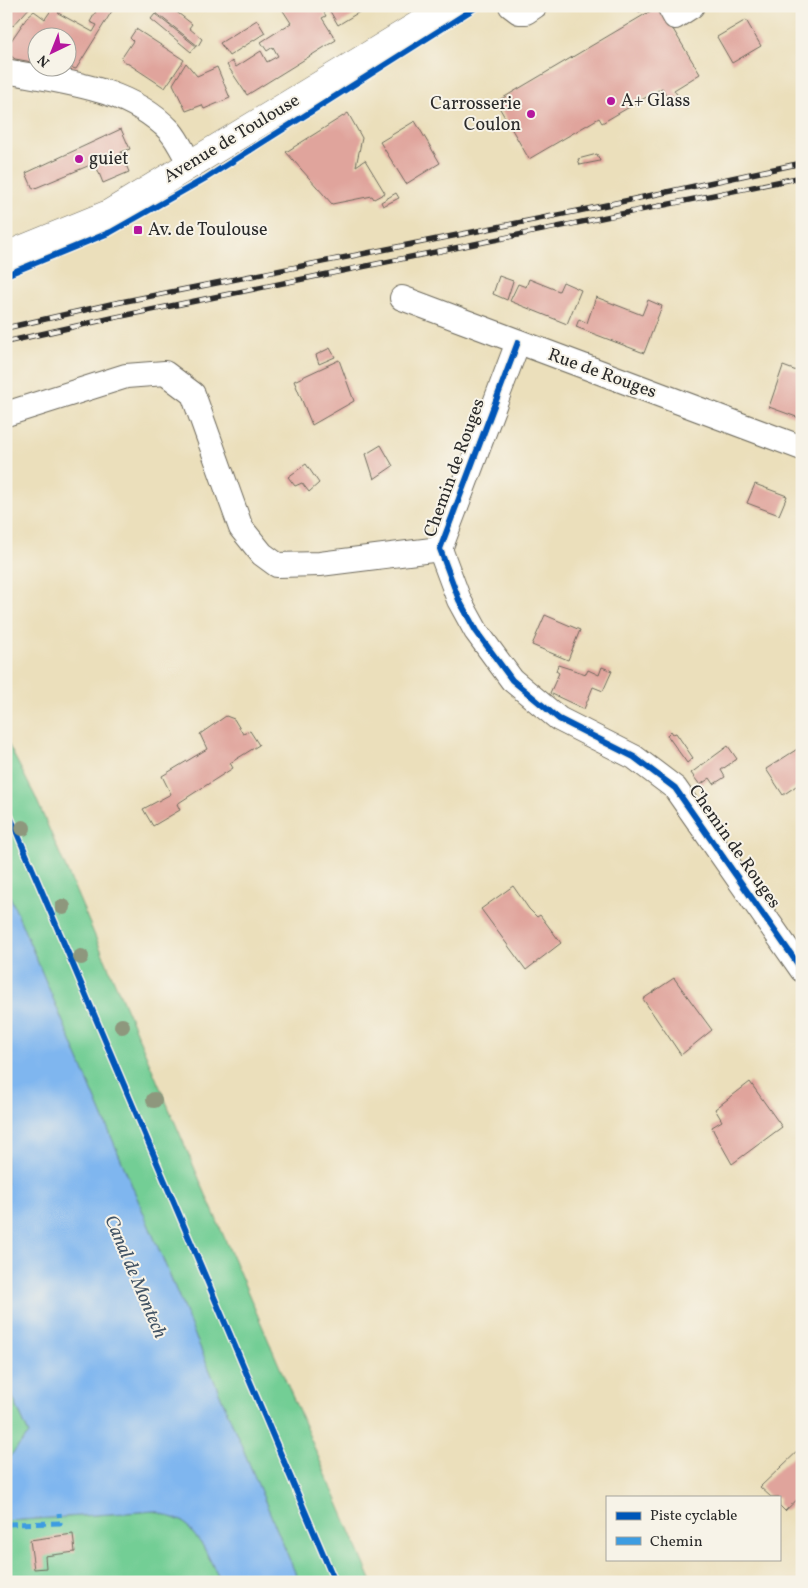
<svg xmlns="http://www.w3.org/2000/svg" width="808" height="1588" font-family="Vollkorn,serif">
  <rect width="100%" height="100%" fill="#f7f3e8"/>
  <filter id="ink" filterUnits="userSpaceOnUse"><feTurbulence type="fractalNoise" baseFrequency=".02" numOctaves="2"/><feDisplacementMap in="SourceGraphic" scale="10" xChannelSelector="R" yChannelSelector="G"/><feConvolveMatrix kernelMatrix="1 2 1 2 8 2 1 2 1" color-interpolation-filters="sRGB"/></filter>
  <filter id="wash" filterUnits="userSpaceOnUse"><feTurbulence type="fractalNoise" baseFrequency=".0096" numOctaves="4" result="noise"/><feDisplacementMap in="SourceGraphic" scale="20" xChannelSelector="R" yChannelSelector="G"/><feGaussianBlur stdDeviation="1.12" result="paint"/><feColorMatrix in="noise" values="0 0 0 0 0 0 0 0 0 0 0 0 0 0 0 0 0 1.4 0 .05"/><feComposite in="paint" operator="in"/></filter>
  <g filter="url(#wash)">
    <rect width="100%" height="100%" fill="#ebdfbb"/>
    <g fill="#73ce95" stroke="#4f7c60">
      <polygon points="6,740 35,796 372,1582 299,1582 6,887"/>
      <polygon points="6,1382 29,1434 6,1461"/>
      <polygon points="155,1511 184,1522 203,1546 221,1582 6,1582 6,1521"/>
    </g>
    <polygon fill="#7fb6ef" stroke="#55708d" points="6,887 299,1582 221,1582 203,1546 184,1522 155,1511 6,1521 6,1461 29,1434 6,1382"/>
    <g id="blocks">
      <g fill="#e0a49c">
        <polygon points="6,6 31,6 13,26 6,20"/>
        <polygon points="54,6 66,6 58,13 93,32 97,25 90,22 99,6 112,11 76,69 68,67 68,38 38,38 38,63 15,59 11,56 10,58 6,58 6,48 28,16 34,11 45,19"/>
        <polygon points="162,6 169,6 192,24 189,28 202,39 198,46 156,13"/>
        <polygon points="280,6 312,6 313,9 314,6 320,6 326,16 322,18 336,40 247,95 227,65 232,61 236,67 261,51 267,62 278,56 273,47 267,51 261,42 291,23"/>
        <polygon points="327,6 369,6 338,25"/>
        <polygon points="635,6 650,6 639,12"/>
        <polygon points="659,6 700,74 674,90 680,99 671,104 662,88 602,123 599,118 529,159 496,102"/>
        <polygon points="155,14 196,46 191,52 151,19"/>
        <polygon points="257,20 265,33 229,56 220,43"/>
        <polygon points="746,20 761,46 732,63 717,37"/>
        <polygon points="136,29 184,60 165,88 121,59 133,41 130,38"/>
        <polygon points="186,63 197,76 217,67 230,98 204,109 202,105 186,111 173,84"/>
        <polygon points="348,113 362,138 356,166 365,160 385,193 374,199 372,196 332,204 286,152"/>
        <polygon points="415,121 440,163 406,184 380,142"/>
        <polygon points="121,129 130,149 121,152 129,172 103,183 95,163 33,189 26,173"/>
        <polygon points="597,154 600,161 580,165 578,159"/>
        <polygon points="396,193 399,198 383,206 381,202"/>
        <polygon points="499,276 513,281 507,300 493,294"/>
        <polygon points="529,279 559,291 563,282 581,290 567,324 510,301 518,284 526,287"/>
        <polygon points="596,297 642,315 648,300 662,306 644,353 576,327 579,319 587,323"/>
        <polygon points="330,348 335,357 319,364 316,355"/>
        <polygon points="339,360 354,401 312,425 294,381"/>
        <polygon points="783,366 802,373 802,419 769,407"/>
        <polygon points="381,445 393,466 374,479 366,454"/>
        <polygon points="306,464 319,483 309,492 302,483 295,486 288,477"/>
        <polygon points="755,484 787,496 779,515 747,503"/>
        <polygon points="545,615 580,630 568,660 532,645"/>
        <polygon points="558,665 586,674 588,670 599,675 602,667 612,671 603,691 593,687 584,709 550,693 559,673 556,671"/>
        <polygon points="226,716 234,719 243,734 250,731 259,745 230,763 233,768 177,804 180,810 153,826 143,809 171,794 162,776 207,749 200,734"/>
        <polygon points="671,731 673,734 676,733 693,758 687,763 667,735"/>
        <polygon points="728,746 737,759 721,770 725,777 714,784 710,778 700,785 691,773"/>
        <polygon points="802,746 802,782 783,795 766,769"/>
        <polygon points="513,886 529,909 537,917 540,915 561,943 526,970 481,909"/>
        <polygon points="674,978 712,1030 681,1055 643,999"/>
        <polygon points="750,1082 782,1127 732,1164 714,1132 712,1127 722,1121 715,1109"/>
        <polygon points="802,1447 802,1495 785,1511 779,1505 779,1497 771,1497 760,1487"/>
        <polygon points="73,1534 75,1552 45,1556 46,1568 34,1569 30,1540"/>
      </g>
    </g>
  </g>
  <g filter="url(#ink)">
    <use href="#blocks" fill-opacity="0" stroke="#6e6a5d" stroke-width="1"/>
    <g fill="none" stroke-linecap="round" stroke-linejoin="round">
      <g stroke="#6e6a5d" stroke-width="26">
        <g id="minor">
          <polyline points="511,6 519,12 526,12 535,6"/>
          <polyline points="669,6 675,17 692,6"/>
          <path d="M6 71C63 82 128 87 170 131 178 140 184 154 190 164"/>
          <polyline points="402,298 802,448"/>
          <polyline points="518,342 440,549 459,600 476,631 512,680 559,719 634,757 675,788 802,970"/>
          <polyline points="6,414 126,376 165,373 193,394 241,528 262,554 277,565 320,564 440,549"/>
        </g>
      </g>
      <g stroke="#6e6a5d" stroke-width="29">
        <polyline id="major" points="6,256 109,214 450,6"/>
      </g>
      <use href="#minor" stroke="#fff" stroke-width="24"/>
      <use href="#major" stroke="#fff" stroke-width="28"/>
      <g stroke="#2b2b2b" stroke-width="5.5">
        <g id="rail">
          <polyline points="6,328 111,304 583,210 802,163"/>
          <polyline points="6,342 112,318 802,177"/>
        </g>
      </g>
      <use href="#rail" stroke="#f7f3e8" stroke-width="4" stroke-dasharray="11" stroke-linecap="butt"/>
      <polyline stroke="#3d9ce1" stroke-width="5" stroke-dasharray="10 5" stroke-linecap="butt" points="6,1524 60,1523 59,1513"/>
      <g stroke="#f7f3e8" stroke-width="9">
        <g id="cycleway">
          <polyline points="6,275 111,232 206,178 478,6"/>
          <polyline points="518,342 440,549 459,600 476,631 512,680 559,719 634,757 675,788 802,970"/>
          <polyline points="6,807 335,1582"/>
        </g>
      </g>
      <use href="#cycleway" stroke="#0057b8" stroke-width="6"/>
    </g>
    <g fill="#8e977d">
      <circle cx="23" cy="828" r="8"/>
      <circle cx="63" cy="907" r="8"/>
      <circle cx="81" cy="957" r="8"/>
      <circle cx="122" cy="1026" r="8"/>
      <circle cx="154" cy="1100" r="8"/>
    </g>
  </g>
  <g fill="#b5179e" stroke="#f7f3e8" stroke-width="2">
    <circle cx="611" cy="101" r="5"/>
    <circle cx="531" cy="114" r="5"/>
    <circle cx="79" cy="159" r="5"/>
    <rect x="133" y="225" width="10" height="10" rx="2.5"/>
  </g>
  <g text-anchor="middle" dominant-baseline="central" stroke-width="4" stroke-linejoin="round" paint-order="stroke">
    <g font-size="18" fill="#2b2b2b" stroke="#f7f3e8" text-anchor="start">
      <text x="621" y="101">A+ Glass</text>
      <text x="521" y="104" text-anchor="end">Carrosserie<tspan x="521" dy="21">Coulon</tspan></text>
      <text x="89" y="159">guiet</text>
      <text x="148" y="230">Av. de Toulouse</text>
    </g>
    <g font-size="18" fill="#2b2b2b" stroke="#f7f3e8">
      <text transform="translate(232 139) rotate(-31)">Avenue de Toulouse</text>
      <text transform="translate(602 374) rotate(20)">Rue de Rouges</text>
      <text transform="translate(455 468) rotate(-70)">Chemin de Rouges</text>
      <text transform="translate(734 847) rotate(55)">Chemin de Rouges</text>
    </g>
    <g font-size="19" font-style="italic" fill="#456" stroke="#f7f3e8">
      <text transform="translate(135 1277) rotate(67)">Canal de Montech</text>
    </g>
  </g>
  <rect width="808" height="1588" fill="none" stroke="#f7f3e8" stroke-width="25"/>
  <rect x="606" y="1496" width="175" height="65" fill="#f7f3e8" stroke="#a5a39c"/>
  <rect x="616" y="1512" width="25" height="8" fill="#0057b8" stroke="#a5a39c"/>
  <text x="650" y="1520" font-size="15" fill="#2b2b2b">Piste cyclable</text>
  <rect x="616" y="1537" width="25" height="8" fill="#3d9ce1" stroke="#a5a39c"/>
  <text x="650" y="1546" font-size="15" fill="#2b2b2b">Chemin</text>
  <g transform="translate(52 52) rotate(223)"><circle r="24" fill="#f7f3e8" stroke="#a5a39c"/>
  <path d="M0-4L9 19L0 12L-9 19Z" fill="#b5179e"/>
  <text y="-8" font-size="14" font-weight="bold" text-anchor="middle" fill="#2b2b2b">N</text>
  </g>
</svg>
